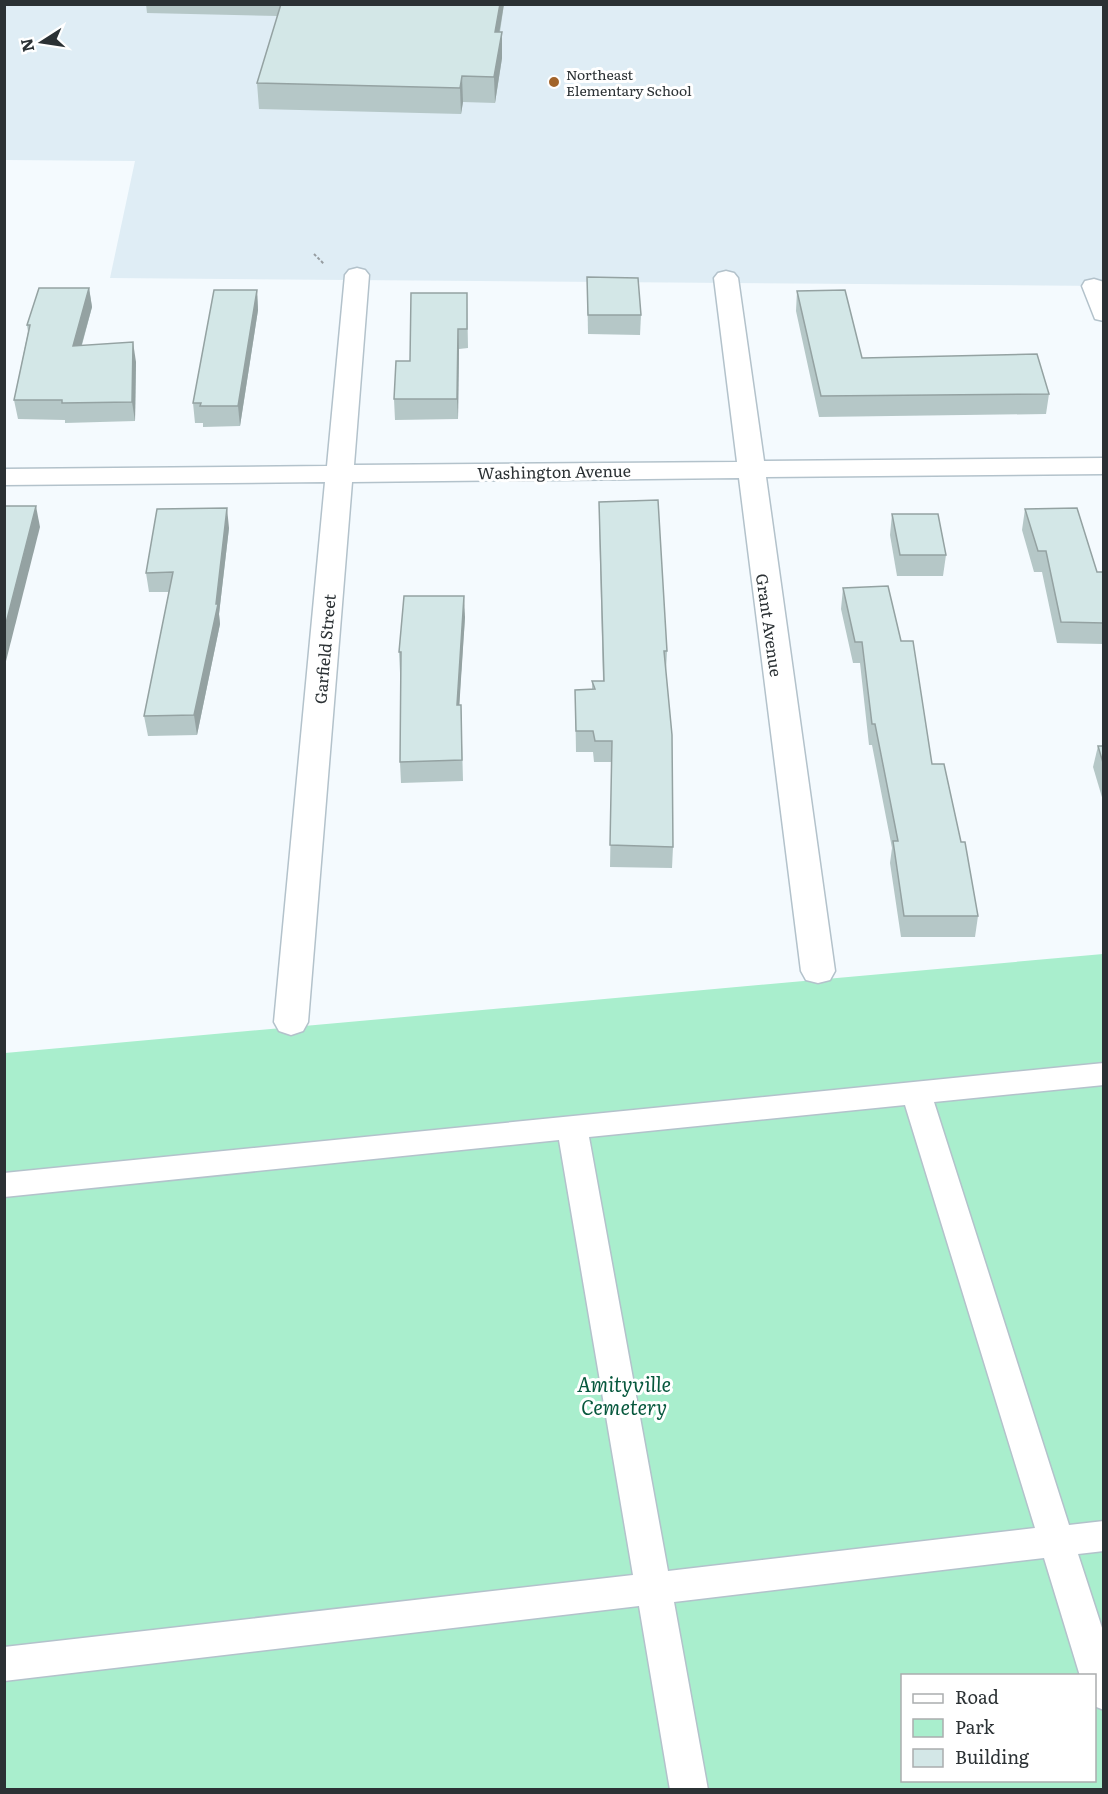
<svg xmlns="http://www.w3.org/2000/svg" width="1108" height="1794" font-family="Literata,serif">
  <rect width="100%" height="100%" fill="#f4fafe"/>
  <polygon fill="#dfedf5" points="5,5 1103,5 1103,286 110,278 135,161 5,160"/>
  <path fill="#a9eecd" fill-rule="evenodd" d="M1103 954V1789L5 1790V1053ZM902 1676H1094V1780H902Z"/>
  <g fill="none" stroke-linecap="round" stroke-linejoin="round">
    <g stroke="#b3c2cb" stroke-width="3">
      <path id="service" d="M1104 1063V1085L934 1102 1069 1525 1104 1521V1551L1078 1554 1104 1634V1710L1094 1706V1676H1080L1044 1558 674 1602 708 1790H670L639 1606 4 1681V1647L633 1575 559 1140 4 1197V1173ZM905 1105 1035 1528 668 1571 589 1137Z"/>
    </g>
    <g stroke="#b3c2cb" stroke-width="3">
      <g id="minor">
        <polygon points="357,268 365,270 369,275 354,465 737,462 714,278 718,273 726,271 734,273 738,278 764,461 1104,458 1104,474 766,477 835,971 830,980 818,983 806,980 801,971 739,478 352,482 308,1022 303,1031 291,1035 279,1031 274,1022 325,482 4,485 4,469 327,466 345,275 349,270"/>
        <polygon points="1094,279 1104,282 1104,321 1095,319 1082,286 1085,281"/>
      </g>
    </g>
    <polyline stroke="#969ca0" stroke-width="2" stroke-dasharray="3 2" stroke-linecap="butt" points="314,254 324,264"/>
    <use href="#service" fill="#fff" fill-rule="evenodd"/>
    <use href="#minor" fill="#fff" fill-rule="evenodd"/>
  </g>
  <g fill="#b5c7c7">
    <polygon points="146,4 504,4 500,32 502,32 502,58 495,103 463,102 461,114 259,109 257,83 278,16 147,13"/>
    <polygon points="587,277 641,315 640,335 588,334"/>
    <polygon points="89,288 92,307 82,345 136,362 135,421 65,423 65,420 18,419 14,400 28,332 27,325"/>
    <polygon points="257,290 258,310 240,426 203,427 203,423 195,423 193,403"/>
    <polygon points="797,291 862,358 1049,394 1046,414 819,417 796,311"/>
    <polygon points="467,293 468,348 459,349 458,419 395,420 394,399 410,361"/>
    <polygon points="599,502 667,651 666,672 673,847 672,868 610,867 612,762 594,762 593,752 576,752 575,690 592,689 592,681 603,681 599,523"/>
    <polygon points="1025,509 1097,572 1104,572 1104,644 1057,643 1042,572 1034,572 1022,530"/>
    <polygon points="892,514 946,555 943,576 897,576 890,535"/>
    <polygon points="229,528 219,614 220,624 197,735 148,736 144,716 169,592 149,592 146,573"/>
    <polygon points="843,588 932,764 978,916 975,937 901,937 890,863 892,848 872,745 869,745 860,663 853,663 841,609"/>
    <polygon points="465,617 459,705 461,705 463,781 401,783 400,762 400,673 399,652"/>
    <polygon points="1098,746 1104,746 1104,804 1093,767"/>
  </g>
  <g fill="#94a2a2">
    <polygon points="500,4 504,4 495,58 495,32"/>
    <polygon points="502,32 502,58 495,103 494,77"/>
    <polygon points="462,76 463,102 461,114 460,88"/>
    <polygon points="89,288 92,307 76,365 73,346"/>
    <polygon points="257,290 258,310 240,426 238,406"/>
    <polygon points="458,329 459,349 458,419 457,399"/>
    <polygon points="133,342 136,362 135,421 132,402"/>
    <polygon points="36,506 40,527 4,669 4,631"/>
    <polygon points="227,508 229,528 219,614 220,624 197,735 194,715 216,604"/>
    <polygon points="464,596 465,617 458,726 457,705"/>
  </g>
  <g fill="#d3e7e7" stroke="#94a2a2" stroke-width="1.5">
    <polygon points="281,4 500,4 495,32 502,32 494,77 462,76 460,88 257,83"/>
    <polygon points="587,277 638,278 641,315 588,315"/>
    <polygon points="39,288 89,288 73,346 133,342 132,402 62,403 62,400 14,400 30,325 27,325"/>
    <polygon points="214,290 257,290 238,406 200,406 201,403 193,403"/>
    <polygon points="845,290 862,358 1037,354 1049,394 821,396 797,291"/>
    <polygon points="411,293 467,293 467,329 458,329 457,399 394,399 396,361 410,361"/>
    <polygon points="658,500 667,651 664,651 672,735 673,847 610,845 612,741 595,741 593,731 576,731 575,690 595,689 592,681 604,681 599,502"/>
    <polygon points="4,506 36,506 4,631"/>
    <polygon points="227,508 216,604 218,604 194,715 144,716 173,572 146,573 157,509"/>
    <polygon points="1077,508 1097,572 1104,572 1104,623 1061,622 1046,551 1038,551 1025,509"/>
    <polygon points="892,514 938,514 946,555 900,555"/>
    <polygon points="888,586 901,641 913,641 932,764 944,764 961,842 965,842 978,916 904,916 893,841 898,841 875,724 872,724 862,642 855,642 843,588"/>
    <polygon points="404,596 464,596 457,705 461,705 462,760 400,762 401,652 399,652"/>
    <polygon points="1098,746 1104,746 1104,766"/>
  </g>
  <circle fill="#a2642a" stroke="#fff" stroke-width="2" cx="554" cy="82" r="6"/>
  <g text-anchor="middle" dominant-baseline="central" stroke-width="6" stroke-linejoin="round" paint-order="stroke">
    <g font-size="14" fill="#2b3134" stroke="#fff" text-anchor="start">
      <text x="566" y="74">Northeast<tspan x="566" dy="16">Elementary School</tspan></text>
    </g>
    <g font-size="16" fill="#2b3134" stroke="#fff">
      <text transform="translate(554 471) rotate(-1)">Washington Avenue</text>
      <text transform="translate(770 625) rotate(82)">Grant Avenue</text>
      <text transform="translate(324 649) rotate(-85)">Garfield Street</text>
    </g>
    <g font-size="20" font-style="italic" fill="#07583d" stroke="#fff">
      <text x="624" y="1383">Amityville<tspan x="624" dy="23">Cemetery</tspan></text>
    </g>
  </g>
  <rect width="1108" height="1794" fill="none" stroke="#2b3134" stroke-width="12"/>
  <rect x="901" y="1674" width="195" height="108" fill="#ffffff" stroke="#aaadae" stroke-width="1.5"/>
  <rect x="913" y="1694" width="30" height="9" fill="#ffffff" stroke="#aaadae" stroke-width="1.5"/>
  <text x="955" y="1704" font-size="18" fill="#2b3134">Road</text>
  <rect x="913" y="1719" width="30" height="18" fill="#a9eecd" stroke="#aaadae" stroke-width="1.5"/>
  <text x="955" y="1734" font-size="18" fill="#2b3134">Park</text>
  <rect x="913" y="1749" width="30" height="18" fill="#d3e7e7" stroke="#aaadae" stroke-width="1.5"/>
  <text x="955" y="1764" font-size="18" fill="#2b3134">Building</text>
  <g transform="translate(42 42) rotate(258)" stroke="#ffffff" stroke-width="4.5" paint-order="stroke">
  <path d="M0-4.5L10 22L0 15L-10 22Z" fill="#2b3134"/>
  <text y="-9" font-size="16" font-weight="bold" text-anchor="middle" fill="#2b3134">N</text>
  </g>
</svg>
